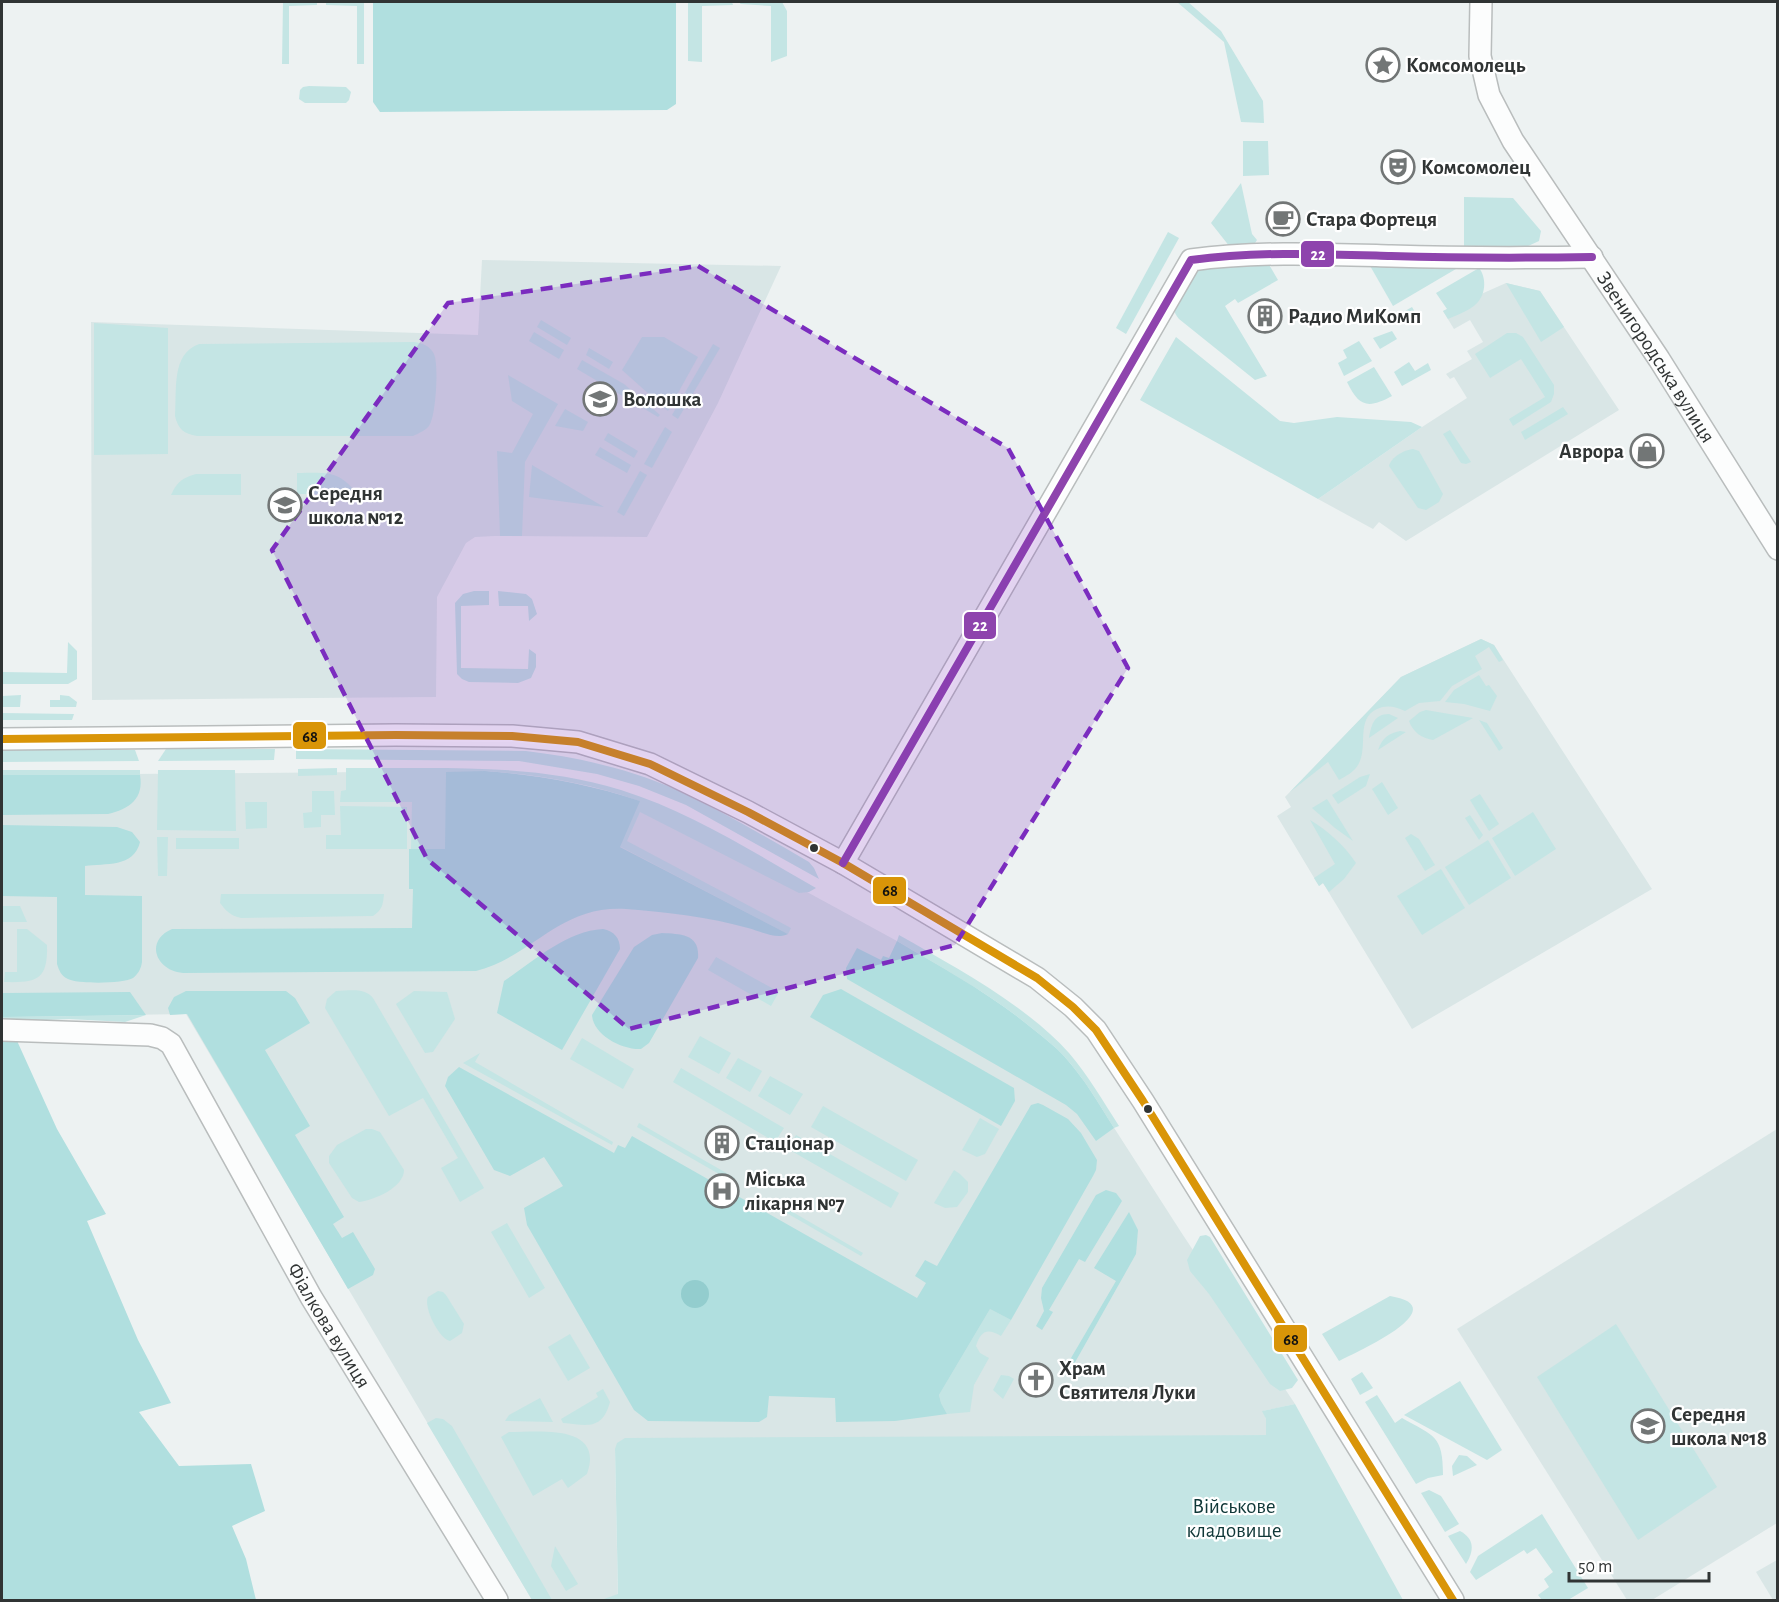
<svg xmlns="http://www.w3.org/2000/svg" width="1779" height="1602" font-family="'Alegreya Sans',sans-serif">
  <rect width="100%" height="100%" fill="#edf2f2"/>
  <g fill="#d9e6e6">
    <polygon points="482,260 781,266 718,403 647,537 495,536 475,537 466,543 437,597 436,697 92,700 91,322 478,335"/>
    <polygon points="1506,283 1540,291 1619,410 1406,541 1379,522 1373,529 1318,499 1422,427 1467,398 1454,377 1450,379 1446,374 1472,359 1467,351 1483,342 1470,320 1454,329 1443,311"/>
    <polygon points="1481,639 1494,645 1652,889 1412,1029 1323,883 1319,886 1277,816 1291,807 1285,797 1401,677"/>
    <polygon points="485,771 640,801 897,941 973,985 1084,1081 1181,1232 1295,1404 1263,1411 1266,1419 1266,1435 615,1450 618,1600 532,1600 186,1014 2,1017 2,775"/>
    <polygon points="1777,1129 1777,1523 1652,1600 1627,1600 1457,1329"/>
    <polygon points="1777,1560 1777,1600 1773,1600 1756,1572"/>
  </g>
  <g fill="#c4e5e4">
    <polygon points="283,2 317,2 317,5 289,6 289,64 282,64"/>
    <polygon points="326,2 364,2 364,64 357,64 357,6 326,5"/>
    <polygon points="688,2 732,2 733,5 702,6 702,62 688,61"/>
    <polygon points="741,2 782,2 787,11 787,56 771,62 771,6 740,4"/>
    <polygon points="1177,2 1188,2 1221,31 1263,101 1264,123 1241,122 1224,42"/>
    <polygon points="309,86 346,87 351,92 349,100 346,103 305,103 299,99 300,90 303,87"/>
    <polygon points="1243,141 1268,141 1269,175 1243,176"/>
    <polygon points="1241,183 1252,234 1257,240 1251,249 1230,247 1211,223"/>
    <polygon points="1464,197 1513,198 1541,231 1539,241 1526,247 1464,246"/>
    <polygon points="1168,232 1179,238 1126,334 1116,328"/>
    <path d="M1267 261 1278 280 1238 303 1235 299 1225 306 1267 376 1255 380 1179 319C1176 315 1173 311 1174 306 1176 295 1191 276 1199 269Z"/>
    <polygon points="1369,264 1461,266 1393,306"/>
    <path d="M1479 268C1487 278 1486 296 1475 305 1468 311 1457 315 1448 319L1443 311 1447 309 1436 293Z"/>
    <polygon points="1506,283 1540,291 1564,327 1541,342"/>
    <polygon points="1412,307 1415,312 1394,324 1391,319"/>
    <polygon points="541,320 571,338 567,345 537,327"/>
    <polygon points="94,323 168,328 168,454 94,455"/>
    <polygon points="1392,331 1397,339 1380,349 1373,338"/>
    <polygon points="534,332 564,350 559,359 529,341"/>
    <polygon points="1507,333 1516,333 1523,337 1554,385 1554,394 1551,402 1513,426 1509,419 1545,397 1521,359 1490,378 1475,354"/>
    <polygon points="642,337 664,337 698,357 668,411 622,370"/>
    <polygon points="1176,337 1280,421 1294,423 1337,417 1411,422 1422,427 1318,499 1140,400"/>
    <polygon points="1359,341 1372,361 1344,376 1338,363 1347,358 1343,350"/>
    <path d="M414 342C423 343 430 346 434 354 439 365 436 417 429 426 425 431 419 433 413 436H197C184 434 178 429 175 416 177 390 171 354 199 344Z"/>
    <polygon points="713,344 720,348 678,419 672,415"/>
    <polygon points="589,348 613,362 609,369 586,355"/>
    <polygon points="582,360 624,384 660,415 658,417 577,369"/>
    <polygon points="1409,362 1415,371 1428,363 1431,370 1402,386 1394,372"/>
    <path d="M1374 367 1392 396C1368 409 1359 407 1347 382Z"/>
    <polygon points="508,375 558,404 525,462 522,536 500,536 497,451 512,453 533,414 512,401"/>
    <polygon points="1563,407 1568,414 1525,440 1521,432"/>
    <polygon points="565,409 588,422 583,431 555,426"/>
    <polygon points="665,427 672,432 652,468 644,464"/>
    <polygon points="1450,430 1471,462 1466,464 1461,463 1443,434"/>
    <polygon points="608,433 638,451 634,458 604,440"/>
    <polygon points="600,447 631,465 627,473 595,455"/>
    <path d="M1413 449 1419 451 1443 494 1439 502 1426 510 1418 508 1389 466C1391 457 1404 450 1413 449Z"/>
    <polygon points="532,465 604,507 529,497"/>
    <polygon points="640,471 647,475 624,516 617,512"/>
    <path d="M297 473C324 473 339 469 357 494H297Z"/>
    <path d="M196 474H241V495H171C177 482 182 478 196 474Z"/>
    <polygon points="474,591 489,591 489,605 461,606 461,668 528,669 529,649 536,654 536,667 531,678 518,683 469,682 462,679 457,674 455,603 463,594"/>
    <polygon points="498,591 526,594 532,599 537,614 529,621 528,606 499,606"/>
    <path d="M1481 639 1494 645 1503 660 1499 662 1489 647 1475 656 1482 669 1452 686 1440 701 1419 703 1405 711C1396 707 1387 704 1377 709 1355 719 1369 748 1358 765 1354 772 1346 776 1339 780L1328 762 1290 792 1401 677Z"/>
    <polygon points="68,642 77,651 77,679 68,684 2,684 2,672 67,673"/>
    <polygon points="1479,675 1486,686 1489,685 1497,696 1490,711 1464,704 1445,702 1454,690"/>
    <polygon points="21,695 20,707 2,707 2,696"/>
    <polygon points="60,695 69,696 77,702 76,707 50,707 50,700 60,700"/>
    <path d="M1426 710 1473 718 1433 740C1421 738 1413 732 1409 721L1420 712Z"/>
    <polygon points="2,713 74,714 72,720 2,720"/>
    <path d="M1389 714 1398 718 1369 738C1371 725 1374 714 1389 714Z"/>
    <polygon points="1479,720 1487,723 1503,748 1499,751"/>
    <path d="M1400 731 1406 732 1378 750C1382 738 1389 733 1400 731Z"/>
    <polygon points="166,749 275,749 274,760 158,761"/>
    <path d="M296 749 526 751C577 757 630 769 677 790 722 811 766 837 809 862L814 868 819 879 686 805 639 786 597 774 519 761 296 759Z"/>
    <polygon points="2,750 135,750 139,761 2,762"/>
    <polygon points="337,768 337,775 298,776 298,769"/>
    <path d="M346 768C437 769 532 762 621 790 691 812 753 852 816 888L809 892 799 893 640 812 627 841 791 928 788 934 619 846 639 801C589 783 538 775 485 771L445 849H411L412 802H340L341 791 346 790Z"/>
    <rect x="2" y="770" width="138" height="5"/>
    <polygon points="158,770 235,770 236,831 157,830"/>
    <polygon points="1370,774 1366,786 1338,804 1332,795 1360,777"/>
    <polygon points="1382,782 1398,808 1388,815 1372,789"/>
    <polygon points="312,791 334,791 335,815 321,815 321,827 304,828 303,813 312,812"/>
    <polygon points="1480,794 1499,824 1489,831 1470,800"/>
    <polygon points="1327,799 1353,841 1335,828 1312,808"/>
    <polygon points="245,802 267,802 267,828 246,829"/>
    <polygon points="340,806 407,807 407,849 326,849 326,835 341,835"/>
    <polygon points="1533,812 1556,849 1515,876 1492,838"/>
    <polygon points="1470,815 1483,835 1479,840 1465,818"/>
    <path d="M1310 820C1327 830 1345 846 1356 863L1344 879 1329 892 1323 883 1319 886 1314 878 1335 864Z"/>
    <polygon points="1411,834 1419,839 1435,865 1425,871 1405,838"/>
    <polygon points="157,837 168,837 167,876 158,876"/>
    <rect x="176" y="838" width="63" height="11"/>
    <polygon points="1488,840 1511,878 1469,905 1445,867"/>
    <polygon points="1441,869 1465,908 1422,935 1397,896"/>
    <path d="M221 894H384C383 905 382 910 373 916L241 918C231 916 226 911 220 903Z"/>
    <polygon points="2,906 20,906 27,922 2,922"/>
    <path d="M17 929H27L47 945C48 980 37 983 4 982L5 972H17Z"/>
    <path d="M899 935C955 967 1026 1005 1069 1053 1088 1075 1103 1101 1119 1126L1114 1128C1099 1104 1084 1078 1064 1056 1055 1046 1044 1038 1033 1029 991 994 944 969 897 941Z"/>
    <polygon points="716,957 779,992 771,1006 708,970"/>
    <path d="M336 991C349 991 364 987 373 998L484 1188 460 1202 441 1168 458 1158 423 1098 389 1116 325 1008 327 999Z"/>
    <polygon points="414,991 447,992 455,1019 433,1052 425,1053 396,1004"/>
    <polygon points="146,1015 125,1022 69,1019 2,1022 2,1017"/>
    <polygon points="700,1036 731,1053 719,1074 688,1057"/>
    <polygon points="582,1038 634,1069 623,1089 570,1059"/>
    <polygon points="480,1053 475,1062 613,1142 612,1145 463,1063"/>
    <polygon points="738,1058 762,1071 750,1092 726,1078"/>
    <polygon points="681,1068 784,1128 775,1142 673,1082"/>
    <polygon points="770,1076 803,1094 790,1115 758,1096"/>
    <polygon points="823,1106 918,1160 906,1181 811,1127"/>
    <polygon points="980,1118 999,1129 985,1154 977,1157 962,1150"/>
    <polygon points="639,1123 735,1178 733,1182 637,1127"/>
    <path d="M366 1129H372L380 1132 404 1170C404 1187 375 1200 359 1202L352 1198 329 1163V1156L337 1145Z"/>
    <polygon points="796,1135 899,1193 891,1208 788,1149"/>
    <polygon points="954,1170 960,1174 968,1182 968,1192 957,1207 945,1208 934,1203"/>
    <polygon points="772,1200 863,1253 861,1256 771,1204"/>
    <polygon points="507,1223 545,1288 529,1298 491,1232"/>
    <polygon points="1206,1235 1210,1237 1298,1380 1292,1388 1280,1391 1270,1384 1209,1294 1190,1271 1187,1260 1200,1236"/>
    <path d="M438 1291 443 1292 446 1295 464 1324 462 1333 450 1341C439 1339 423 1307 428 1297Z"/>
    <path d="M1390 1296C1458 1307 1355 1353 1339 1361L1322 1334Z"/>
    <path d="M990 1309 1011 1320 1001 1336C988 1328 981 1330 976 1346L980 1353 989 1358 974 1385 970 1412 947 1414 941 1403 939 1395Z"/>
    <polygon points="1616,1324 1717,1487 1638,1540 1537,1377"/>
    <polygon points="570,1334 590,1368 568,1381 548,1347"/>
    <polygon points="1362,1372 1373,1388 1360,1395 1351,1379"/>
    <polygon points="1001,1375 1009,1376 1014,1379 1003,1399 993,1390"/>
    <polygon points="1460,1381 1502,1450 1487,1460 1404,1415"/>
    <path d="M603 1389 610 1402C602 1431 587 1425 563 1423L561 1419 598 1397 596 1393Z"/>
    <path d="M1377 1395 1395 1423 1402 1418C1434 1436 1443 1435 1443 1475L1428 1478 1416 1484 1365 1402Z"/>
    <polygon points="540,1398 553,1422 505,1421 509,1415"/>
    <polygon points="1295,1404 1403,1600 601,1600 618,1594 615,1449 617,1443 625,1438 1266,1435 1266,1419 1262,1411"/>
    <polygon points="436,1418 443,1419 452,1426 552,1600 532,1600 427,1423"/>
    <path d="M509 1432C538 1432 605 1423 587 1474L568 1488 562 1479 533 1496 501 1437Z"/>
    <polygon points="1459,1455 1467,1456 1477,1465 1453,1476 1452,1466"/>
    <polygon points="1429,1490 1441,1496 1459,1524 1445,1532 1421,1493"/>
    <polygon points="1542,1514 1588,1588 1568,1600 1542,1600 1538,1595 1549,1587 1544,1579 1553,1572 1536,1548 1527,1554 1524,1550 1476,1580 1470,1572 1478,1556"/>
    <path d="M1460 1531C1475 1539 1474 1551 1466 1564L1448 1536Z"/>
    <polygon points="555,1546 578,1584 566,1591 551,1566"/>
  </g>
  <g fill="#b0dfdf">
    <polygon points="373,2 676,2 676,104 667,110 380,112 373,102"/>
    <path d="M485 771C538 775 589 784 640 801L620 847 788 934C776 940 760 931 748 928 709 917 666 912 626 909 559 905 534 956 476 971L183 973C156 971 144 941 172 929L412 928 413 889H409V849H445L446 772Z"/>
    <path d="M2 775H140C144 798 130 809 108 814L2 815Z"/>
    <path d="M2 825 117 827 132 832 140 842C134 868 105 863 85 866V895L142 896V962C141 969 138 974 133 978 124 984 76 984 68 979 61 976 59 970 57 964V897L2 896Z"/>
    <path d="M603 929C614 931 620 938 620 949L562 1050 497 1013 504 981C534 961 566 931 603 929Z"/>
    <path d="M662 933C681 934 700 934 698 958L649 1043 641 1049C622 1050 593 1035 592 1015L634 947 652 935Z"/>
    <path d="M897 941C944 969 991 994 1033 1029 1044 1038 1055 1046 1064 1056 1084 1078 1099 1104 1114 1128L1096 1141 1077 1114 1066 1105 847 979 846 968 857 948 881 960 883 956 889 958Z"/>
    <polygon points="841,989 1014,1088 1015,1101 1001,1126 810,1017 823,995"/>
    <polygon points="186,991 286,991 295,998 310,1023 265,1050 310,1126 295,1135 344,1217 333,1224 342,1238 353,1232 375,1269 373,1275 348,1289 187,1014 170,1015 168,1008 174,997"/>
    <polygon points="130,992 146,1015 2,1017 2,993"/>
    <polygon points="2,1034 17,1034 18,1043 57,1129 106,1214 87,1221 138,1340 171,1403 139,1412 179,1466 251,1464 265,1511 232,1526 246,1559 256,1600 2,1600"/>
    <polygon points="459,1067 614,1153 618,1145 625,1148 632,1136 917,1298 926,1283 915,1276 925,1260 937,1266 1031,1105 1038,1103 1043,1105 1068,1119 1081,1133 1097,1160 1096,1170 1093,1176 1011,1320 990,1309 939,1395 941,1403 947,1414 895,1421 836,1422 835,1398 769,1396 767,1417 759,1422 648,1421 634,1410 527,1225 524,1208 563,1186 544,1157 510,1176 494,1170 445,1086 448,1077"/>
    <polygon points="1106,1190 1116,1193 1122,1201 1085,1262 1079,1259 1049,1310 1053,1312 1042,1330 1036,1326 1044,1311 1041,1298 1042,1288 1096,1195"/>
    <polygon points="1129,1212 1138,1230 1136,1254 1069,1373 1064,1370 1116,1281 1094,1268"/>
  </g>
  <circle fill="#93cdce" cx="695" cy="1294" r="14"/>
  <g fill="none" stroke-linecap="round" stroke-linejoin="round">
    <g stroke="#b9bdbd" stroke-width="24">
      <g id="minor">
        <path id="s1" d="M1481 2 1480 56 1489 95 1513 141 1659 359 1778 549"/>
        <polyline points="2,739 396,735 512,736 578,742 650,764 748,812 843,863 1037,978 1073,1007 1096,1030 1143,1101 1453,1600"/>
        <path d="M843 863 1191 260C1258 251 1325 254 1391 256 1458 258 1525 258 1592 257"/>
        <path id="s2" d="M2 1030 150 1035 162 1038 171 1044 311 1297 497 1600"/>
      </g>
    </g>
    <use href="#minor" stroke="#fcfdfd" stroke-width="21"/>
    <g stroke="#fff" stroke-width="12">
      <polyline id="bus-1" points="2,739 396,735 512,736 578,742 650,764 748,812 843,863 1037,978 1073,1007 1096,1030 1143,1101 1453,1600"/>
    </g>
    <g stroke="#fff" stroke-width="12">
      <path id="bus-2" d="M843 863 1191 260C1258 251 1325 254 1391 256 1458 258 1525 258 1592 257"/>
    </g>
    <use href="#bus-1" stroke="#d99508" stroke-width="8"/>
    <use href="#bus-2" stroke="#8e44ad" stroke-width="8"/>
  </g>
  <path fill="#7b2cbf" fill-opacity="0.2" stroke="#7b2cbf" stroke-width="4.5" stroke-dasharray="12 8" stroke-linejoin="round" d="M698 266 1008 448 1128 668 955 945 629 1029 427 859 272 550 448 303Z"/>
  <defs>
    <g id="sight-ring" transform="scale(1.725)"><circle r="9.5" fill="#fff" stroke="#727676" stroke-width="1.5"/><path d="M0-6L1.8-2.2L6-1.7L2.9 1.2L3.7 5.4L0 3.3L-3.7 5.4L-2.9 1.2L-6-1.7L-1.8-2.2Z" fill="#727676"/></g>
    <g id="theatre-ring" transform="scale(1.725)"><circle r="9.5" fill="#fff" stroke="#727676" stroke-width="1.5"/><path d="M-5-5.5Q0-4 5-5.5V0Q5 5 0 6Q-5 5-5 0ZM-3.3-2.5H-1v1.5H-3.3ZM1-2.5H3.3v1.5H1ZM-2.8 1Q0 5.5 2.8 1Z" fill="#727676"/></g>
    <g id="cafe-ring" transform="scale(1.725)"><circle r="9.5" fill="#fff" stroke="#727676" stroke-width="1.5"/><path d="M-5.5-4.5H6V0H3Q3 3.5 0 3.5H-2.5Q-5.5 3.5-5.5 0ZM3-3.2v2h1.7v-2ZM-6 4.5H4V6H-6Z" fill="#727676"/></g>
    <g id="building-ring" transform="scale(1.725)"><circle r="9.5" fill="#fff" stroke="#727676" stroke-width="1.5"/><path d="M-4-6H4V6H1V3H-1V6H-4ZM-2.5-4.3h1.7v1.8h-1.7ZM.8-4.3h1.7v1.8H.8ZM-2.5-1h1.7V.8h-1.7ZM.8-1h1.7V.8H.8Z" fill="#727676"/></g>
    <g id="school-ring" transform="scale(1.725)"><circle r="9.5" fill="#fff" stroke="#727676" stroke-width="1.5"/><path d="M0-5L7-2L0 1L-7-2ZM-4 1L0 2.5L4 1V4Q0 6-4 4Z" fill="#727676"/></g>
    <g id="shop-ring" transform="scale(1.725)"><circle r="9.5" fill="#fff" stroke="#727676" stroke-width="1.5"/><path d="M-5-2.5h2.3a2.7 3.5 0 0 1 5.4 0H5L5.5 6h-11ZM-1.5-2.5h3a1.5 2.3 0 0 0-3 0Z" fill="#727676"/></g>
    <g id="hospital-ring" transform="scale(1.725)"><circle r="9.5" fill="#fff" stroke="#727676" stroke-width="1.5"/><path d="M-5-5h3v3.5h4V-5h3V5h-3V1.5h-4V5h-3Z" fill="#727676"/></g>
    <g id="church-ring" transform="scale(1.725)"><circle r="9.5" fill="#fff" stroke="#727676" stroke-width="1.5"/><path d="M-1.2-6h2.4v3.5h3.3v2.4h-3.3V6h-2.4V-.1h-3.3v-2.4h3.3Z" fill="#727676"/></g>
  </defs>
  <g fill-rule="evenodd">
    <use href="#sight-ring" x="1383" y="65"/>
    <use href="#theatre-ring" x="1398" y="167"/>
    <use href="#cafe-ring" x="1283" y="219"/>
    <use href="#building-ring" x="1265" y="316"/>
    <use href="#school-ring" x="600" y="399"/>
    <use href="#shop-ring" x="1647" y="451"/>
    <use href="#school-ring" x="285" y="505"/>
    <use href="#building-ring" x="722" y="1143"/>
    <use href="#hospital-ring" x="722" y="1191"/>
    <use href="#church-ring" x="1036" y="1380"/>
    <use href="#school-ring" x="1648" y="1426"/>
  </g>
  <g fill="#303434" stroke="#fff" stroke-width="2">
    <circle cx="814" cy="848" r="5"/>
    <circle cx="1148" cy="1109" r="5"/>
  </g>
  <g text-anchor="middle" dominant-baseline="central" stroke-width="4.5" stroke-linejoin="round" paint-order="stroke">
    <g font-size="21" font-weight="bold" fill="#303434" stroke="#fff" text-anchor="start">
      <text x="1406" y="65">Комсомолець</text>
      <text x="1421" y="167">Комсомолец</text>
      <text x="1306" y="219">Стара Фортеця</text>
      <text x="1288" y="316">Радио МиКомп</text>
      <text x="623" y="399">Волошка</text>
      <text x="1624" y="451" text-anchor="end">Аврора</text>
      <text x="308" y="493">Середня<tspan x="308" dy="24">школа №12</tspan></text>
      <text x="745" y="1143">Стаціонар</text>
      <text x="745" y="1179">Міська<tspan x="745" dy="24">лікарня №7</tspan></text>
      <text x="1059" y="1368">Храм<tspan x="1059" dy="24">Святителя Луки</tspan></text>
      <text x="1671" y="1414">Середня<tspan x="1671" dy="24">школа №18</tspan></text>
    </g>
    <g font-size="21" fill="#303434" stroke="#fff">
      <text stroke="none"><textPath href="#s1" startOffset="405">Звенигородська вулиця</textPath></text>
      <text stroke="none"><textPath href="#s2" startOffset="494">Фіалкова вулиця</textPath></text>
    </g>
    <g font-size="21" fill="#103838" stroke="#fff">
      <text x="1234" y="1506">Військове<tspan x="1234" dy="24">кладовище</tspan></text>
    </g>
  </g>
  <g stroke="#fff" stroke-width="2">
    <rect x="1300" y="240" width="35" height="28" rx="6" fill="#8e44ad"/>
    <rect x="963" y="611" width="34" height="29" rx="6" fill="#8e44ad"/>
    <rect x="292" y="721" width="35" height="29" rx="6" fill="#d99508"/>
    <rect x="872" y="876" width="35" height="29" rx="6" fill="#d99508"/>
    <rect x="1273" y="1324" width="35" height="29" rx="6" fill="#d99508"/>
  </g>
  <g font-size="16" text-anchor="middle" font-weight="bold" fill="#fff">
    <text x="1318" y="260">22</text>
    <text x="980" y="631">22</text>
  </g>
  <g font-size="16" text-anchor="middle" font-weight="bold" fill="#111">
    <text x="310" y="742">68</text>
    <text x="890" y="896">68</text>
    <text x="1291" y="1345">68</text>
  </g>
  <rect width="1779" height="1602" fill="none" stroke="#303434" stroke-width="6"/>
  <path d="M1569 1572v9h140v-9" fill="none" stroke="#303434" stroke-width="3"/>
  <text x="1578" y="1572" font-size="18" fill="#303434" stroke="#ffffff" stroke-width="4.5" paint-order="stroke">50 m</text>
</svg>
